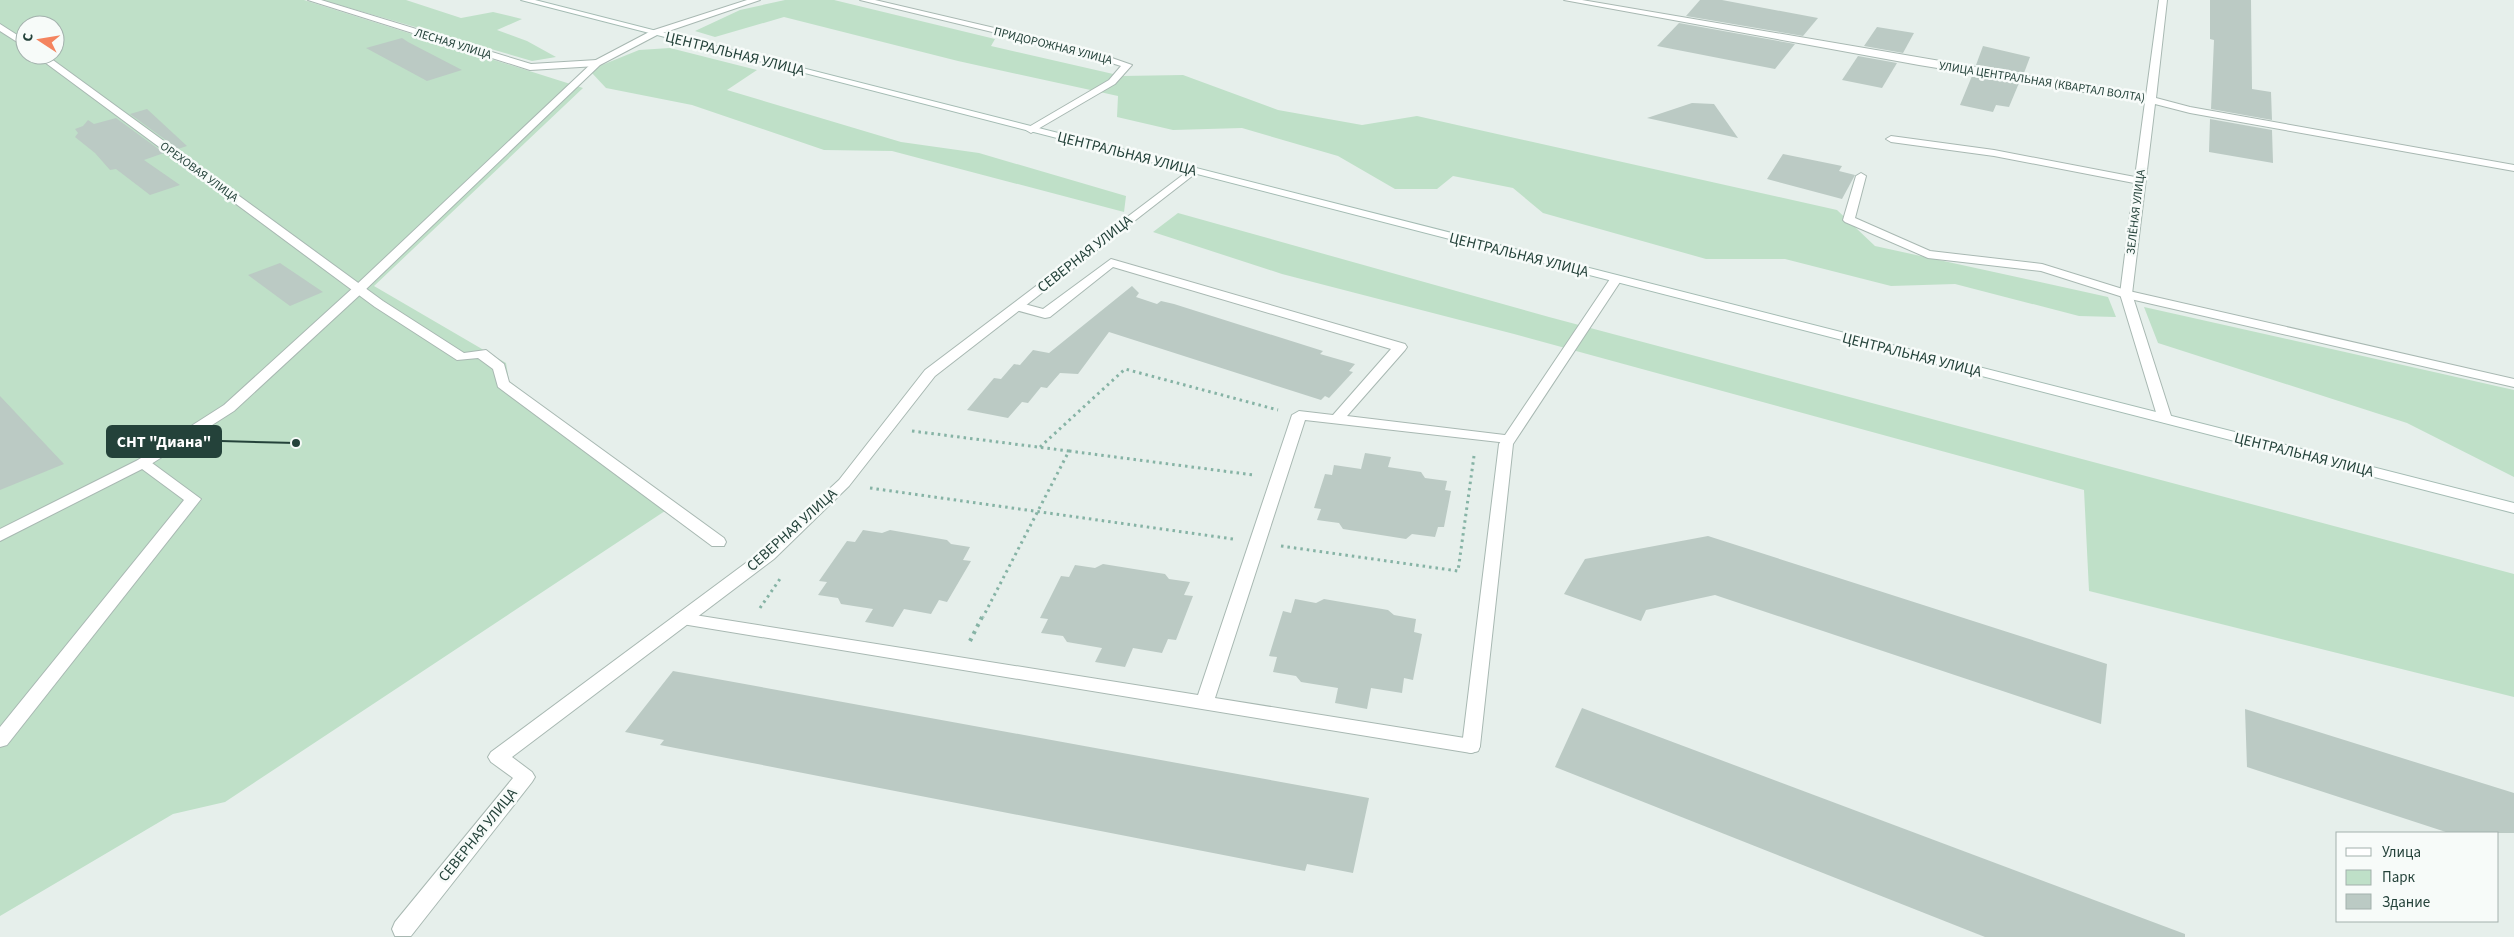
<svg xmlns="http://www.w3.org/2000/svg" width="2514" height="937" font-family="'Source Sans 3',sans-serif">
  <rect width="100%" height="100%" fill="#e6efeb"/>
  <g fill="#bfe0c8" fill-rule="evenodd">
    <path d="M0 0H304L583 88 374 286 506 363 509 381 674 505 225 802 173 814 0 916ZM25 25H55V55H25Z"/>
    <polygon points="322,0 406,0 461,18 493,12 522,19 497,30 527,41 556,57 532,61"/>
    <polygon points="785,0 834,0 995,39 991,46 1122,76 1183,75 1278,110 1362,125 1417,116 1837,210 1875,246 2108,297 2116,317 2079,316 1955,284 1891,286 1785,259 1706,259 1543,213 1513,188 1453,176 1437,189 1395,189 1338,156 1242,128 1173,130 1117,117 1118,96 958,61 784,17 715,37 695,31 740,10"/>
    <polygon points="670,48 757,70 727,90 901,142 979,153 1126,196 1124,212 892,151 824,150 692,105 606,88 591,72 597,67 639,50"/>
    <polygon points="1178,213 1549,317 2514,574 2514,697 2089,591 2084,490 1514,334 1282,274 1153,232"/>
    <polygon points="2144,307 2514,390 2514,477 2407,423 2158,343"/>
  </g>
  <g fill="#bbcac4">
    <polygon points="1700,0 1722,0 1818,18 1803,36 1686,16"/>
    <polygon points="2210,0 2251,0 2252,89 2271,92 2272,120 2211,109 2214,40 2210,39"/>
    <polygon points="1679,23 1795,44 1775,69 1657,46"/>
    <polygon points="1877,27 1914,33 1903,53 1864,46"/>
    <polygon points="402,38 408,42 462,70 427,81 366,48"/>
    <polygon points="1983,46 2030,57 2024,73 1976,65"/>
    <polygon points="1858,56 1897,63 1882,88 1842,80"/>
    <polygon points="1972,76 2019,83 2009,107 1996,105 1993,112 1960,105"/>
    <polygon points="1692,103 1714,104 1738,138 1647,118"/>
    <polygon points="147,109 187,146 178,149 130,114"/>
    <polygon points="116,118 164,153 144,160 180,185 150,195 116,169 110,170 95,153 75,137 78,133 75,129 83,126 88,120 94,124"/>
    <polygon points="2210,119 2272,130 2273,163 2209,152"/>
    <polygon points="1783,154 1842,166 1839,171 1855,175 1842,199 1767,179"/>
    <polygon points="280,263 323,292 290,306 248,275"/>
    <polygon points="1132,286 1139,293 1136,297 1157,304 1161,301 1174,304 1323,351 1320,354 1355,364 1349,371 1353,372 1329,398 1325,396 1321,400 1109,332 1078,374 1060,373 1047,388 1041,387 1028,403 1022,402 1008,418 967,410 994,378 1001,379 1014,364 1020,365 1033,350 1049,353"/>
    <polygon points="0,396 64,464 0,490"/>
    <polygon points="1365,453 1391,457 1388,467 1421,472 1425,478 1447,481 1445,490 1451,491 1444,527 1438,527 1435,537 1412,534 1406,539 1343,529 1339,523 1317,520 1321,509 1314,508 1325,474 1332,475 1334,465 1361,469"/>
    <polygon points="863,530 882,533 890,530 947,540 951,544 970,547 963,560 971,561 947,602 939,600 931,614 904,609 893,627 865,622 873,609 841,604 838,598 818,595 827,582 819,581 847,541 855,542"/>
    <polygon points="1708,536 2107,664 2101,724 1715,595 1646,610 1641,621 1564,594 1585,559"/>
    <polygon points="1103,564 1165,574 1169,579 1190,582 1184,595 1193,596 1176,640 1168,639 1162,653 1133,648 1125,667 1095,662 1102,648 1067,642 1063,636 1041,633 1048,619 1040,618 1061,576 1069,577 1075,565 1095,568"/>
    <polygon points="1295,599 1316,603 1324,599 1388,610 1394,615 1416,619 1414,632 1422,634 1413,680 1404,678 1402,693 1371,688 1367,709 1335,703 1338,688 1301,682 1296,676 1273,672 1277,657 1269,656 1283,611 1291,613"/>
    <polygon points="673,671 1369,798 1353,873 1307,864 1305,871 660,745 664,740 625,732"/>
    <polygon points="1582,708 2185,934 2185,937 1985,937 1555,767"/>
    <polygon points="2245,709 2514,793 2514,833 2449,833 2247,767"/>
  </g>
  <g fill="none" stroke-linecap="round" stroke-linejoin="round">
    <g stroke="#a8b8b2" stroke-width="2">
      <g id="lane">
        <polygon points="308,0 321,0 531,64 597,60 602,63 597,66 530,70"/>
        <polygon points="0,24 25,40 25,47 0,31"/>
        <polygon points="35,55 46,55 383,301 464,353 486,350 504,364 509,382 724,538 726,542 724,546 712,546 498,387 493,369 478,358 457,360 375,307"/>
        <polygon points="1861,173 1866,176 1855,218 1930,251 2042,264 2129,291 2514,379 2514,387 2126,298 2041,271 1928,258 1845,222 1843,220 1856,176"/>
        <polygon points="1111,259 1405,344 1407,347 1405,350 1347,416 1513,436 1515,439 1513,442 1508,443 1305,420 1215,698 1471,739 1478,741 1480,746 1478,751 1471,753 676,623 673,619 676,615 682,613 1198,695 1292,415 1299,411 1333,415 1391,349 1113,267 1050,317 1045,318 1012,309 1011,306 1017,302 1043,309"/>
        <polygon points="143,458 148,460 201,499 7,745 0,747 0,727 184,500 138,466 136,463 138,460"/>
      </g>
    </g>
    <g stroke="#a8b8b2" stroke-width="2">
      <g id="street">
        <polygon points="747,0 760,0 657,35 600,65 363,292 234,411 148,466 0,541 0,529 138,460 224,405 355,286 594,61 651,31"/>
        <polygon points="860,0 875,0 1089,50 1132,65 1115,84 1031,133 1026,130 1027,128 1109,80 1121,66 1083,54"/>
        <polygon points="1564,0 1582,0 2146,96 2159,0 2167,0 2156,98 2190,107 2514,165 2514,171 2190,113 2155,104 2132,294 2172,419 2165,423 2158,419 2120,294 2134,183 1994,156 1891,142 1886,139 1891,136 1994,150 2135,177 2145,102 1919,65"/>
        <polygon points="1192,168 1197,171 1196,173 935,376 849,486 774,559 512,757 532,772 535,777 532,782 411,936 395,936 392,929 395,922 513,778 491,762 488,757 491,752 762,551 839,480 925,370"/>
        <polygon points="1616,275 1622,279 1513,444 1480,746 1478,751 1471,753 1464,751 1462,746 1499,444 1612,276"/>
      </g>
    </g>
    <g stroke="#a4bbb3" stroke-width="2">
      <polygon id="secondary" points="521,0 535,0 2514,503 2514,513"/>
    </g>
    <g stroke="#86b3a5" stroke-width="3" stroke-dasharray="2.5 4" stroke-linecap="butt">
      <polyline points="912,431 1069,451 983,617"/>
      <polyline points="1040,447 1125,369 1278,410"/>
      <polyline points="1069,451 1254,475"/>
      <polyline points="870,488 1233,539"/>
      <polyline points="1281,546 1458,571 1474,456"/>
      <polyline points="760,608 782,576"/>
    </g>
    <polyline stroke="#86b3a5" stroke-width="4" stroke-dasharray="3 5" stroke-linecap="butt" points="970,641 983,615"/>
    <use href="#lane" fill="#fff" fill-rule="evenodd"/>
    <use href="#street" fill="#fff" fill-rule="evenodd"/>
    <use href="#secondary" fill="#fff" fill-rule="evenodd"/>
  </g>
  <g text-anchor="middle" dominant-baseline="central" stroke-width="5" stroke-linejoin="round" paint-order="stroke">
    <g font-size="12" fill="#24423a" stroke="#f7fbf9">
      <text transform="translate(453 44) rotate(17)">ЛЕСНАЯ УЛИЦА</text>
      <text transform="translate(1053 46) rotate(14)">ПРИДОРОЖНАЯ УЛИЦА</text>
      <text transform="translate(2042 82) rotate(9)">УЛИЦА ЦЕНТРАЛЬНАЯ (КВАРТАЛ ВОЛТА)</text>
      <text transform="translate(199 172) rotate(36)">ОРЕХОВАЯ УЛИЦА</text>
      <text transform="translate(2136 212) rotate(-83)">ЗЕЛЁНАЯ УЛИЦА</text>
    </g>
    <g font-size="15" fill="#24423a" stroke="#f7fbf9">
      <text transform="translate(735 54) rotate(14)">ЦЕНТРАЛЬНАЯ УЛИЦА</text>
      <text transform="translate(1127 154) rotate(14)">ЦЕНТРАЛЬНАЯ УЛИЦА</text>
      <text transform="translate(1085 254) rotate(-38)">СЕВЕРНАЯ УЛИЦА</text>
      <text transform="translate(1519 255) rotate(14)">ЦЕНТРАЛЬНАЯ УЛИЦА</text>
      <text transform="translate(1912 355) rotate(14)">ЦЕНТРАЛЬНАЯ УЛИЦА</text>
      <text transform="translate(2304 455) rotate(14)">ЦЕНТРАЛЬНАЯ УЛИЦА</text>
      <text transform="translate(792 530) rotate(-42)">СЕВЕРНАЯ УЛИЦА</text>
      <text transform="translate(478 835) rotate(-51)">СЕВЕРНАЯ УЛИЦА</text>
    </g>
  </g>
  <path fill="none" stroke="#24423a" stroke-width="2" d="M296 443L221 441"/>
  <circle fill="#24423a" stroke="#f7fbf9" stroke-width="2" cx="296" cy="443" r="5"/>
  <rect fill="#24423a" stroke="#24423a" stroke-width="2" x="107" y="426" width="114" height="31" rx="5"/>
  <g font-size="16" text-anchor="middle" font-weight="bold" fill="#fff">
    <text x="164" y="447">СНТ "Диана"</text>
  </g>
  <rect x="2336" y="832" width="162" height="90" fill="#f7fbf9" stroke="#a3b1ad"/>
  <rect x="2346" y="848" width="25" height="8" fill="#ffffff" stroke="#a3b1ad"/>
  <text x="2382" y="857" font-size="15" fill="#24423a">Улица</text>
  <rect x="2346" y="870" width="25" height="15" fill="#bfe0c8" stroke="#a3b1ad"/>
  <text x="2382" y="882" font-size="15" fill="#24423a">Парк</text>
  <rect x="2346" y="894" width="25" height="15" fill="#bbcac4" stroke="#a3b1ad"/>
  <text x="2382" y="907" font-size="15" fill="#24423a">Здание</text>
  <g transform="translate(40 40) rotate(282)"><circle r="24" fill="#f7fbf9" stroke="#a3b1ad"/>
  <path d="M0-4L9 19L0 12L-9 19Z" fill="#f4845f"/>
  <text y="-8" font-size="14" font-weight="bold" text-anchor="middle" fill="#24423a">С</text>
  </g>
</svg>
